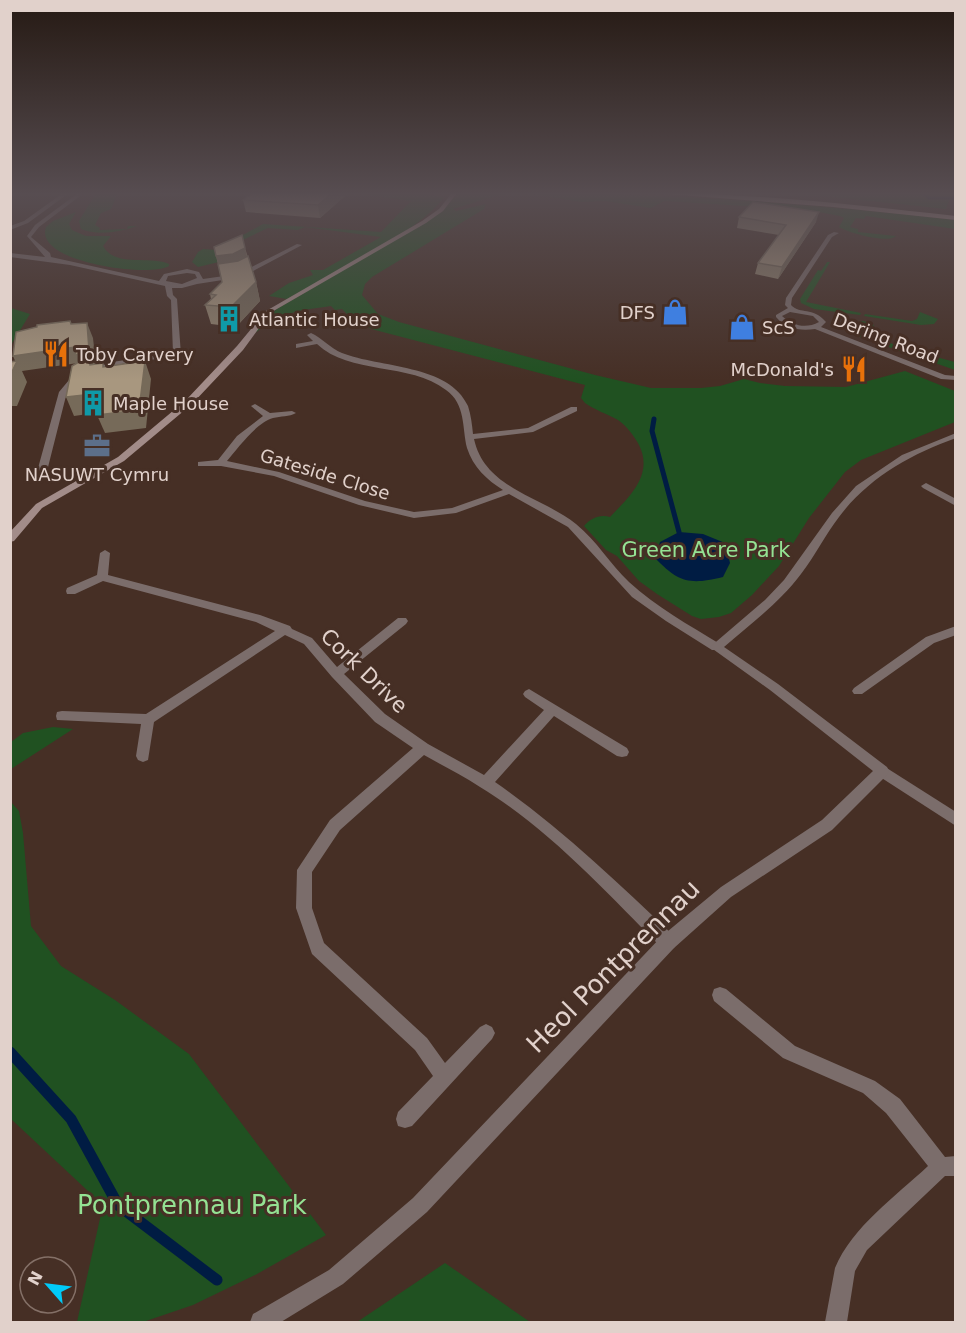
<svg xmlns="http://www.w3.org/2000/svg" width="966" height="1333" font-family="'DejaVu Sans',sans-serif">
  <rect width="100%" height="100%" fill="#462f25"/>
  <g fill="#205121">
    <path d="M96 193H118L111 209 101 213 95 225 100 228 99 230 127 229 128 226H137C120 232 98 236 81 229L79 221Z"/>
    <path d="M371 193H419L444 197C418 234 329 275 287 299L269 296 289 283 313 275 310 270H323L381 237 305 227 298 230 268 228 232 245 223 261 198 267 192 262 198 252 203 249 216 250 263 224 381 232 411 201 369 195Z"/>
    <path d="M458 193H515L495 196 453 209 456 211 486 204 484 209 372 277 365 284 362 295 378 314 399 322 595 375 651 388H701L720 386 744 379 760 383 785 386 846 387 905 371 955 391V422L861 460 845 472 809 518 779 566 752 595 731 613 719 617 701 619 692 616 657 594 639 581 617 556 606 550 584 526C591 518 600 514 610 517 629 497 654 475 639 445 634 436 627 426 618 420 607 414 595 410 585 403L581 398 585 385 375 330 355 322 342 309 335 310 331 306C296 311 284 311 255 333L269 315 277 309 442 212Z"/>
    <path d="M528 193C671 193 813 204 955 220V229L866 216 864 219 856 218 850 227 858 229V232L896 236C888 244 849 233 839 227L844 218 840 216 808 210 664 201 651 208 605 201 581 202Z"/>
    <polygon points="795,193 955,193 956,199 949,200 946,209"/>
    <path d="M76 212 69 224 72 230 86 236H111L103 246C115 268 150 255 169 264V266C148 278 33 262 46 227L53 221Z"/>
    <polygon points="827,262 830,262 806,302 861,313 860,315 814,309 801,303 800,299 818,270 821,271"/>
    <polygon points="11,308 30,314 11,345"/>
    <polygon points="920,312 938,319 934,324 921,325 864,316 865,314 912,321 917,319"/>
    <polygon points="863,321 873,324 874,327 869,332 872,336 906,349 955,362 955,370 857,336 844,328 844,325"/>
    <polygon points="53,727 73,729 11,769 11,742 23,733"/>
    <polygon points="10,801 19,811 23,833 31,926 61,966 115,1000 189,1054 326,1235 257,1274 193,1305 143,1322 77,1322 103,1205 11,1119"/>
    <polygon points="445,1263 530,1322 357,1322"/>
  </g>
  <path fill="#001c43" d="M679 532 703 534 725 543 730 563 723 577C690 585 679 583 655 558L660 542Z"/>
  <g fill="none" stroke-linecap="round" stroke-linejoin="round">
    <polyline stroke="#001c43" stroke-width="3" points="923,193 929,198 956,198"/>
    <polyline stroke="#001c43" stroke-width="5" points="654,419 652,431 679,532"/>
    <polyline stroke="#001c43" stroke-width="11" points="10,1052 71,1119 118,1205 217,1280"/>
    <g fill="#7b6d6b" fill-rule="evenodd">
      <polygon points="63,193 69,193 28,223 10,230 10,226 24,221"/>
      <path d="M78 193H84L39 227 31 237 50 253 51 257 159 281 164 274 187 269 199 272 203 279 238 274 297 244 302 245 242 277 197 284 182 288H172L173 295 177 299 181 355 177 357C140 361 93 362 67 392L45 479 40 482 35 479 59 392 69 380 81 373 112 362 173 353 171 300 167 296 165 286 70 265 10 257V253L45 257 27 236 35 225ZM187 273 195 274 197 278 182 284 166 281 168 276Z"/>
      <path d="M834 232 839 233 832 237 792 298 791 305C801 315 812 306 826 322L821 327 945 375 956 376V380L941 379 815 329C800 331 786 329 776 317V315L788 308 785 305 786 298 828 235ZM790 312 813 316 819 322C806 329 793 326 782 316Z"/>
      <path d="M311 333C322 338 330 348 342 353 380 368 449 364 468 406 471 415 472 425 473 434L528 428 571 407H577V411L533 432 474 439C485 489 541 496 576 524 597 541 610 564 629 582 656 607 689 625 720 644L722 647 720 650H712L666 621 632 597 568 527 509 494 456 513 414 518 359 505 274 476 221 466H198V462L218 460 237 436 263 416 251 406 255 404 270 413 292 411 296 413C289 417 281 416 273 418 257 422 237 449 227 461L279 472 365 501 414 512 452 508 503 490C487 480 473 467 467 448 462 428 466 404 446 390 410 362 349 375 317 344L296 348V344L313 341 307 335Z"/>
      <polygon points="926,483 956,499 956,506 923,488 921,486"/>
      <path d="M105 550 110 553 108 575 260 615 290 626 292 629 312 638 337 667 398 618H406L408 621 406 624 344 674 385 714 428 744 484 775 544 710 525 697 523 694 525 691 529 689 627 748 629 752 627 756 622 757 617 756 554 716 495 782C562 829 615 880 674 936L676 942 674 948 668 950 662 948C605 891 549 829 480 787 462 775 443 766 424 755L340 830 312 872V908L324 943 427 1038 445 1063 480 1027 486 1024 492 1027 495 1033 492 1039 412 1126 405 1128 398 1126 396 1119 398 1112 433 1076 415 1050 312 954 296 908 297 870 330 820 413 748 375 722 332 677 304 644 285 635 154 722 148 760 143 762 138 760 136 756 141 724 57 720 56 716 57 712 62 711 146 714 275 631 256 622 103 581 75 594H67L66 591 67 588 97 575 100 553Z"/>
      <polygon points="956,626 956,635 934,643 862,694 854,694 852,691 854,688 926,637"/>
      <polygon points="882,765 956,812 956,826 877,775 875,771 877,767"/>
      <path d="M720 987 726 989 795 1046 875 1081 900 1099 945 1157 956 1156V1176H945L867 1250 855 1271 847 1322H825L835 1268C852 1227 896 1196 928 1166L886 1113 863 1093 783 1058 714 1001 712 995 714 989Z"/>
    </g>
    <path fill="#7b6d6b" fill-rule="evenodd" d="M956 433V438C911 454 868 478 839 517 825 535 815 556 801 574 780 602 751 624 724 647L778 684 887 767 889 771 887 775 832 830 731 897 674 948 427 1212 343 1284 281 1322H250L253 1314 329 1270 413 1198 662 936 721 887 822 820 873 771 770 690 710 647 765 600 784 580 832 513 856 486 902 455Z"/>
    <polygon fill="#a28c89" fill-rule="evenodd" points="452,193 457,193 443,211 426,223 270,313 243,350 192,404 124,461 42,508 14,541 10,542 10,532 36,504 118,457 186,400 237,346 266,311 422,221 439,209"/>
    <path fill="#c0a4a0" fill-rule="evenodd" d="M654 193C755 193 856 205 956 216V220L833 207Z"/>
  </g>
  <g fill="#90826d">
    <polygon points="252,193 345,193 345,196 320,218 246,212 243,200"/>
    <polygon points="739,217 816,222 778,279 755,274 758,263 779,235 737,228"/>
    <polygon points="214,247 245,248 256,282 260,301 236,327 211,324 205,305 211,299 210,294 222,282"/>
  </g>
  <g fill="#766a59">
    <polygon points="332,193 345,193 345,196 320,218 318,205"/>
    <polygon points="819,212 816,222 778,279 782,267"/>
    <polygon points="245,248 249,266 221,274 216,256"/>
    <polygon points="256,282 260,301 236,327 231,307"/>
    <polygon points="87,323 93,338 96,365 78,363 22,371 27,382 17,406 12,406 10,410 10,376 16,363 13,356 76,347"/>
    <polygon points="145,361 151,379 146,428 105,433 97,415"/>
    <polygon points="101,393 109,411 74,416 66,397"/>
  </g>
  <g fill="#a8977f" stroke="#766a59" stroke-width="1.5">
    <polygon points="252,193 332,193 318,205 243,200"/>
    <polygon points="753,202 819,212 782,267 758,263 786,225 739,217"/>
    <polygon points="242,235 245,248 233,254 216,256 214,247"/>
    <polygon points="248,256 256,282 231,307 205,305 216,295 210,294 222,282 218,264 238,261"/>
    <polygon points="70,321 71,324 87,323 89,350 75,355 76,347 13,356 16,332 37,327 37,325"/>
    <polygon points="89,356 90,365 103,363 103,367 145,361 139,410 97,415 101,393 66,397 72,366"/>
    <polygon points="17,361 10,376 10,362"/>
  </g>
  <linearGradient id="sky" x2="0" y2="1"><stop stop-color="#261a14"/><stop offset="0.51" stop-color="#574d51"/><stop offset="1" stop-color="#574d51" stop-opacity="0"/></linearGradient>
  <rect width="966" height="380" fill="url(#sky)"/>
  <defs>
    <g id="shop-bare" transform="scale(2.07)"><path d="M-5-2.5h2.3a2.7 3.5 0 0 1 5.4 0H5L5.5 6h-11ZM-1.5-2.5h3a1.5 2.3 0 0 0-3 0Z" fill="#3f7fe0" stroke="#462f25" stroke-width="2.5" paint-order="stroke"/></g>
    <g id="building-bare" transform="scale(2.07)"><path d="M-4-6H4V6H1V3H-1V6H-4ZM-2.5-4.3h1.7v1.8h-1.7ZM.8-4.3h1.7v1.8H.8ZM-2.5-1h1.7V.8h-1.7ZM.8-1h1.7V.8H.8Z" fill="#0f9aa8" stroke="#462f25" stroke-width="2.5" paint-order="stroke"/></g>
    <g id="restaurant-bare" transform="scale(2.07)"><path d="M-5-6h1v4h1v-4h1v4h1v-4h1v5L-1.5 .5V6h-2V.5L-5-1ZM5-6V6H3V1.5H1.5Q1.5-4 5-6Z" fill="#e8710a" stroke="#462f25" stroke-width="2.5" paint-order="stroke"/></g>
    <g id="office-bare" transform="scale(2.07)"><path d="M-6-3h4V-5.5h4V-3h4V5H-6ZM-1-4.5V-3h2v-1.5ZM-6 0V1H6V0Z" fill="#5c6f8a" stroke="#462f25" stroke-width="2.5" paint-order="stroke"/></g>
  </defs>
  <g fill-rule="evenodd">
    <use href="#shop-bare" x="675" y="312"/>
    <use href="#building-bare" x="229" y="319"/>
    <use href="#shop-bare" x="742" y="327"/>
    <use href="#restaurant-bare" x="56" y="354"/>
    <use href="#restaurant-bare" x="854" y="369"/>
    <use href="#building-bare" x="93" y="403"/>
    <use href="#office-bare" x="97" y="446"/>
  </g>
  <g text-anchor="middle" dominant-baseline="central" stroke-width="6" stroke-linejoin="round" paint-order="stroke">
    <g font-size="18" fill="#e1d1cb" stroke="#462f25" text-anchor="start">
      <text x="655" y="312" text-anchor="end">DFS</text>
      <text x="249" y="319">Atlantic House</text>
      <text x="762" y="327">ScS</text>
      <text x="76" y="354">Toby Carvery</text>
      <text x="834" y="369" text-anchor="end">McDonald's</text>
      <text x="113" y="403">Maple House</text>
      <text x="97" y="474" text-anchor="middle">NASUWT Cymru</text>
    </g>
    <g font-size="18" fill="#e1d1cb" stroke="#462f25">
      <text transform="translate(886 338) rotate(21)">Dering Road</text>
      <text transform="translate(325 474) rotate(17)">Gateside Close</text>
    </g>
    <g font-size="21" fill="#94e293" stroke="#462f25">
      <text x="706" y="550">Green Acre Park</text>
    </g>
    <g font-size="21" fill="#e1d1cb" stroke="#462f25">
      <text transform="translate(364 671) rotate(44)">Cork Drive</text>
    </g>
    <g font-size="26" fill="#e1d1cb" stroke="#462f25">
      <text transform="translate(613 966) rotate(-45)">Heol Pontprennau</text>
    </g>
    <g font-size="26" fill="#94e293" stroke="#462f25">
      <text x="192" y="1205">Pontprennau Park</text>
    </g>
  </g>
  <rect width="966" height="1333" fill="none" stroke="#e1d1cb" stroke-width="24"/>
  <g transform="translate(48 1285) rotate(298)"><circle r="28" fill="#462f25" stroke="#847067" stroke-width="1.5"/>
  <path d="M0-4.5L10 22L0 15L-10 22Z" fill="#00cbf9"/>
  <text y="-9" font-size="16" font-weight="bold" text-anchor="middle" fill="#e1d1cb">N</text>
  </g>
</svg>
